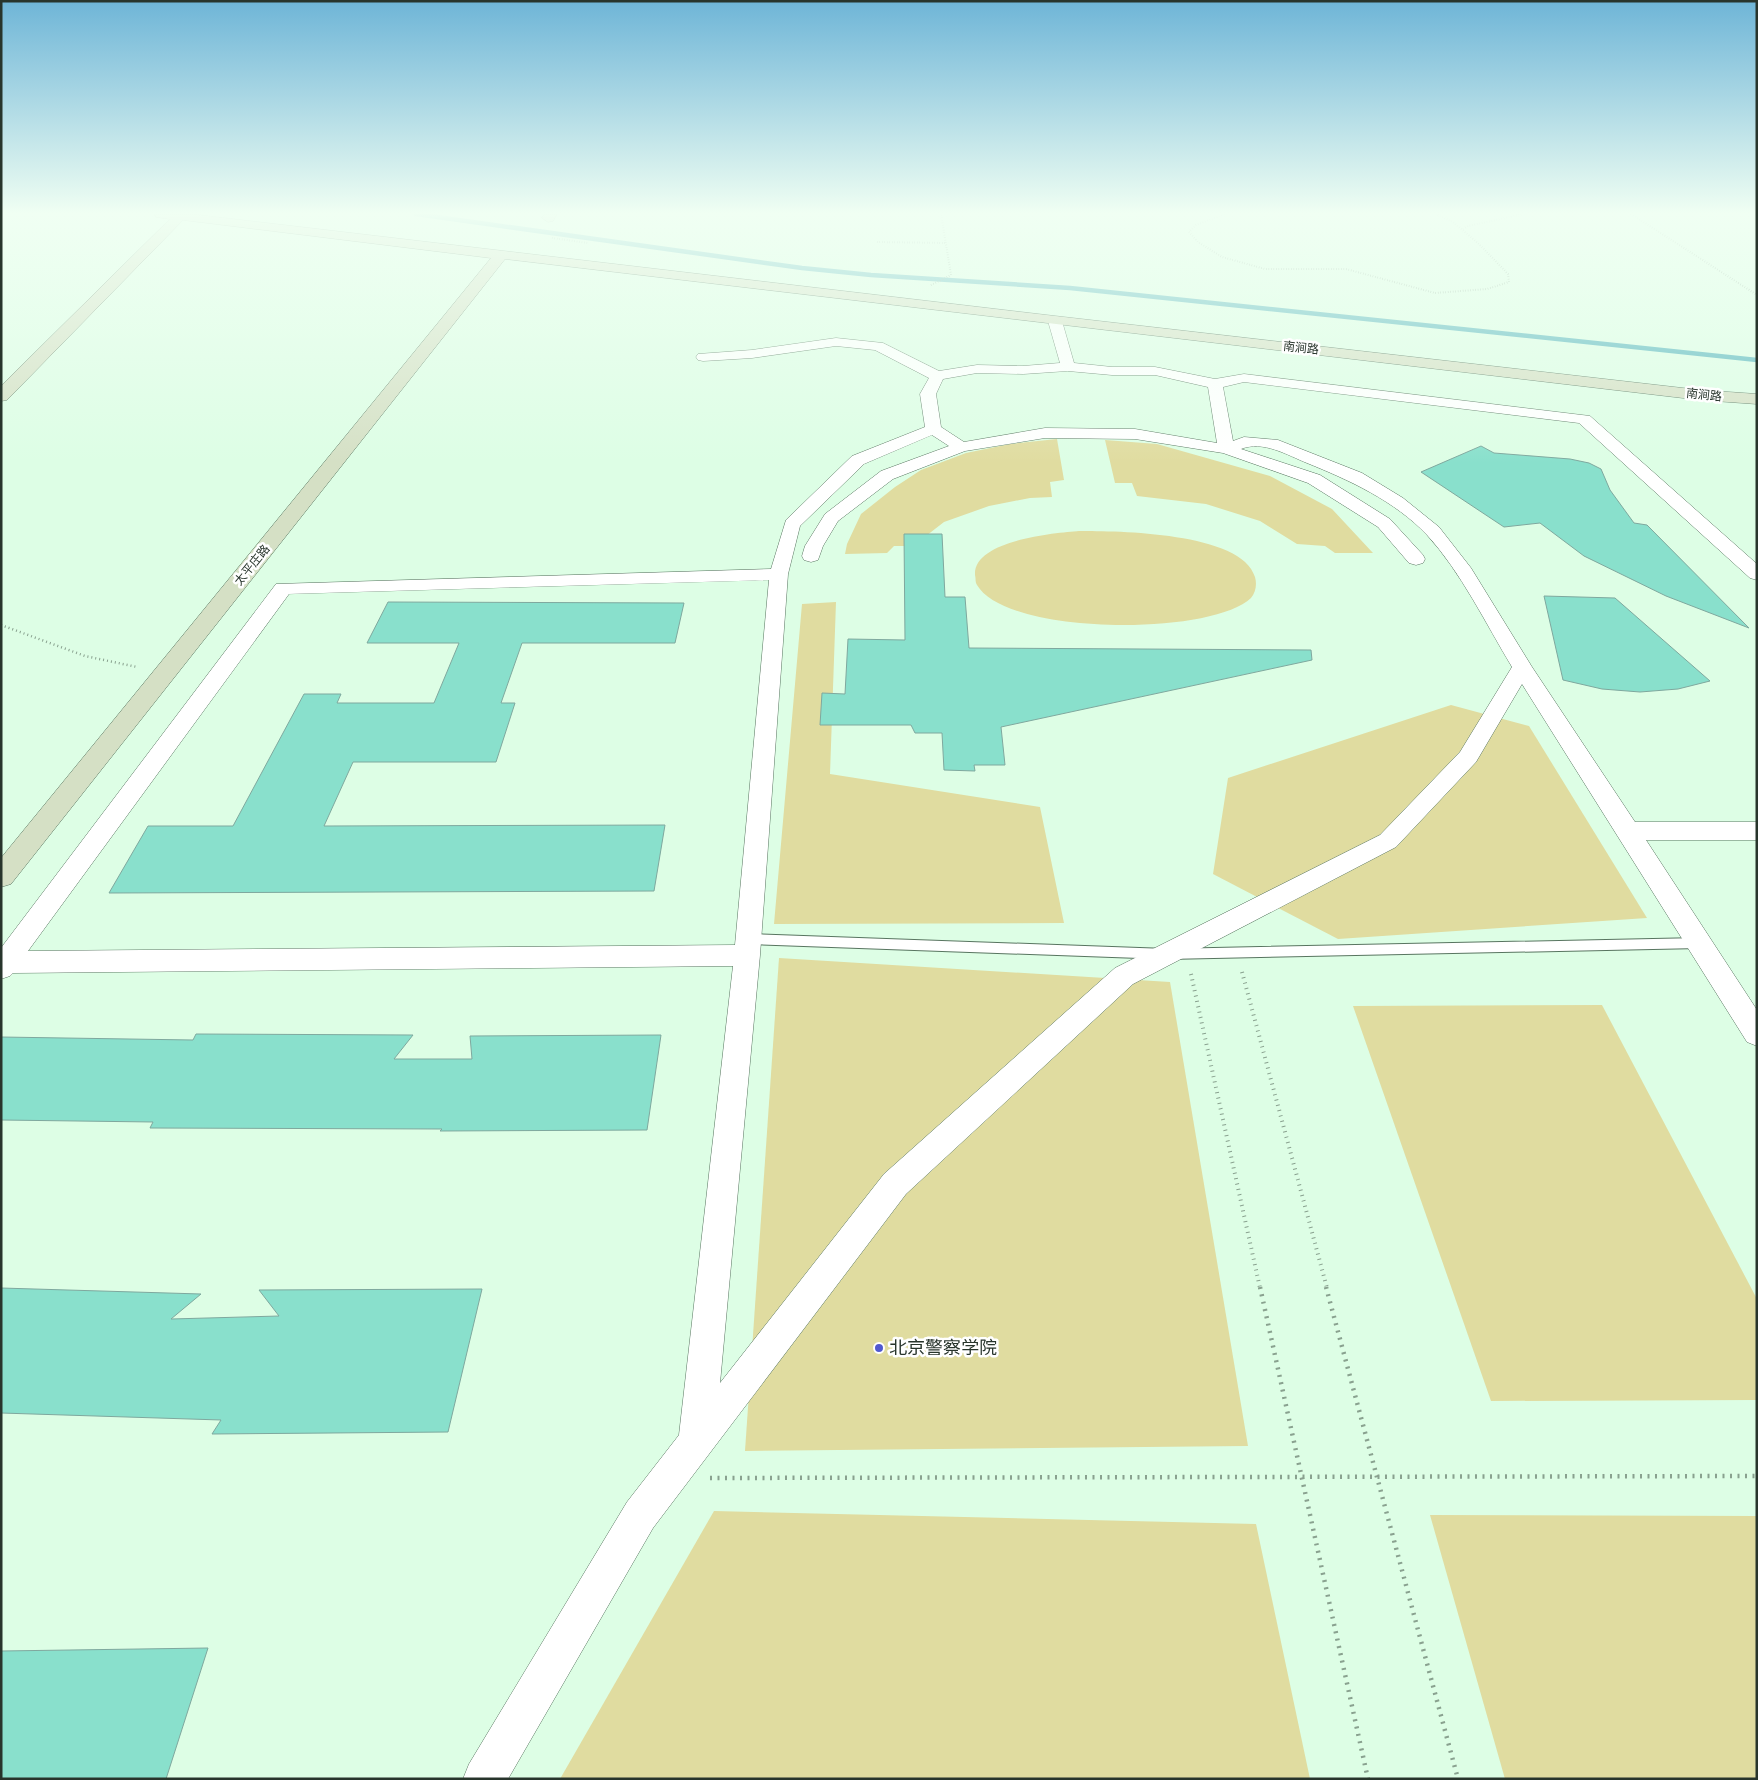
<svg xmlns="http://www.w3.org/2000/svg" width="1758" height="1780" font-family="Figtree,'Noto Sans SC',sans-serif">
  <rect width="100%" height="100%" fill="#ddfee5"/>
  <g fill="#e0dca0">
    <polygon points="1057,439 1064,480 1050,482 1052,497 1030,498 989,506 944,522 913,546 894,546 887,553 845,554 847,544 861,514 895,487 921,470 966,453 1010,444"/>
    <polygon points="1105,440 1157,444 1270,476 1332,509 1373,553 1335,553 1325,546 1297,544 1260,521 1206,504 1137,496 1132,483 1115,483"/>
    <path d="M1079 531C1117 531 1242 532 1255 577 1257 584 1256 592 1251 598 1211 636 1007 636 977 585 975 582 976 579 975 575 973 540 1055 533 1079 531Z"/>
    <polygon points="836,602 830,774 1040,807 1064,923 774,924 802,604"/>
    <polygon points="1451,705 1529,726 1647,918 1338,939 1213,874 1228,778"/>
    <polygon points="779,958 1170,982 1248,1446 745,1451"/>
    <polygon points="1602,1005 1757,1299 1757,1400 1491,1401 1353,1006"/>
    <polygon points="714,1511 1256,1524 1310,1779 560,1779"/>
    <polygon points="1430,1515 1757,1516 1757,1779 1505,1779"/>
  </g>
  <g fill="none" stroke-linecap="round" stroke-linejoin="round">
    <polyline stroke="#57b6bd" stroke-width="4.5" points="416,214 802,268 871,275 1070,288 1757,360"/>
  </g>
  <g fill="#89e0cc" stroke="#7fa89e">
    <polygon points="1481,446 1494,453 1570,459 1589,463 1601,469 1610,490 1634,523 1647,525 1749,628 1666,596 1584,556 1540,523 1504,527 1421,472"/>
    <polygon points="904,534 942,534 945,597 965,597 969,648 1311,650 1312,660 1001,727 1005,765 974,765 975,771 944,770 942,733 915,733 911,725 820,725 822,693 845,694 848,639 905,640"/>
    <polygon points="1544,596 1615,598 1710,681 1678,689 1640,692 1602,689 1563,680"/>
    <polygon points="388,602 684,603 675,643 522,643 501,703 515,703 496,762 353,762 324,826 665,825 654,891 109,893 148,826 233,826 304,694 341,694 337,703 434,703 459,643 367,643"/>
    <polygon points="196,1034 413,1035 394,1059 472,1059 470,1036 661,1035 647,1130 440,1131 442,1129 150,1128 153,1122 1,1120 1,1037 193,1040"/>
    <polygon points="1,1288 201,1294 171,1319 279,1316 259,1290 482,1289 448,1432 212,1434 221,1420 1,1413"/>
    <polygon points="208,1648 166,1779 1,1779 1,1651"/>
  </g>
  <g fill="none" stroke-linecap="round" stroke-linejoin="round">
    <g stroke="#587560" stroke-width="2">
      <polygon id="lane" points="748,934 1167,949 1700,938 1705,939 1707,943 1705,947 1700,948 1167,959 748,944 743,943 742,939 743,935"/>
    </g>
    <g stroke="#587560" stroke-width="1">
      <path id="street" d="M1055 317 1062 321 1074 363 1112 367H1155L1215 379 1244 374 1590 416 1757 564V580L1750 578 1579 423 1244 382 1223 387 1233 441 1244 437 1278 440 1362 473 1403 498 1439 527 1471 568 1532 667 1635 822H1757V840H1646L1757 1010V1046L1747 1042 1522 684 1476 762 1396 847 1133 984 906 1194 653 1528 508 1779H463L469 1764 627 1502 679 1435 733 966 13 973 10 976 1 979V948L276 584 771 569 786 520 852 456 925 427 920 394 929 378 875 350 836 346 752 358 703 361 698 360 696 357 698 354 752 350 836 338 883 343 939 371 977 365 1023 366 1060 363 1048 321ZM1068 371 1112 375H1155L1208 387 1217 443 1135 429 1045 428 964 442 941 427 936 394 943 379 977 373 1023 374ZM932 435 949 446 881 471 825 514 805 546 802 556 804 560 811 562 818 560 823 546 838 521 893 479 965 451 1045 438 1135 439 1223 453 1308 483 1378 527 1409 563 1416 565 1423 563 1425 559 1423 555 1390 519 1320 475 1241 449C1263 440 1287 455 1307 463 1349 480 1395 501 1427 535 1461 572 1486 624 1512 667L1460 752 1380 835 1115 968 884 1174 720 1383 760 955 788 574 800 526 864 464ZM769 580 735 945 28 951 289 594Z"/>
    </g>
    <g stroke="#587560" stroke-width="1">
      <g id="secondary">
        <polygon points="155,214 190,214 1055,316 1700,390 1757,394 1757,404 1700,400 505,259 11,884 1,887 1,858 491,258 183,220 7,400 1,401 1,386 170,219 156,217"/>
        <polygon points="545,214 557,214 553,221 548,222 542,218"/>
      </g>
    </g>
    <g stroke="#89a18f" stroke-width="2" stroke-dasharray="0.5 2" stroke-linecap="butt">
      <polyline points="1224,214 1196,225 1189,232 1198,242 1222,257 1265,269 1346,269 1435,293 1487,289 1509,282 1508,274 1479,244 1453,222 1436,214"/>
      <polyline points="1631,214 1757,295"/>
      <polyline points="1463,229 1468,226 1524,214"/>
      <polyline points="552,238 588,243"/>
      <polyline points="877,242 946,243"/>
      <polyline points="931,285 951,275 941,214"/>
    </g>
    <polyline stroke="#89a18f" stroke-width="2.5" stroke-dasharray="1 3" stroke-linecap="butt" points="1,625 85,656 137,667"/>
    <g stroke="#89a18f" stroke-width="4" stroke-dasharray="1 4.5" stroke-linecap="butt">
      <polyline points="1242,972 1327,1288"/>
      <polyline points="1191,974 1260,1288"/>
    </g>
    <g stroke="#89a18f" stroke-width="4.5" stroke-dasharray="2 5.5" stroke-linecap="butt">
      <polyline points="1260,1287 1368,1779"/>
      <polyline points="1326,1287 1458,1779"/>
      <polyline points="710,1478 1757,1476"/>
    </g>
    <use href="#lane" fill="#fff" fill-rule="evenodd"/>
    <use href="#street" fill="#fff" fill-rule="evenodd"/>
    <use href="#secondary" fill="#d5e0c5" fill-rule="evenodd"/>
  </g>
  <linearGradient id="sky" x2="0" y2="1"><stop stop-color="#6eb5d7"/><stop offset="0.46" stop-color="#f0fff3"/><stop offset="1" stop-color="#f0fff3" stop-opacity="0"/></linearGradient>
  <rect width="1758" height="463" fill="url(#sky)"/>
  <circle fill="#5059cf" stroke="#fff" stroke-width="2" cx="879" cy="1348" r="5"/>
  <g text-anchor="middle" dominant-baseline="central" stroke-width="5" stroke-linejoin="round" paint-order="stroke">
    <g font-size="12" fill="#28352c" stroke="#fff">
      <text transform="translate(1301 348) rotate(6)">南涧路</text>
      <text transform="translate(1704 395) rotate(6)">南涧路</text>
      <text transform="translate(252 565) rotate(-51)">太平庄路</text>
    </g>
    <g font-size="18" fill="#28352c" stroke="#fff" text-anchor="start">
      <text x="889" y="1348">北京警察学院</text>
    </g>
  </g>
  <rect width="1758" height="1780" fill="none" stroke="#28352c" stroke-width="5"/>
</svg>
